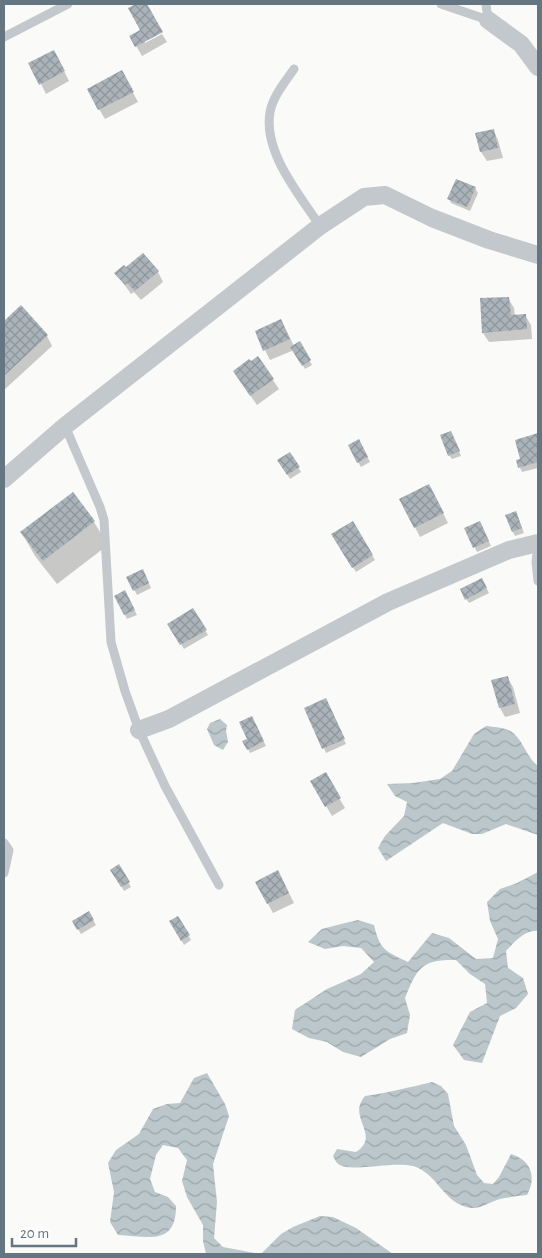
<svg xmlns="http://www.w3.org/2000/svg" width="542" height="1258" font-family="'Alegreya Sans',sans-serif">
  <defs>
    <pattern id="water-waves" width="16" height="10" patternUnits="userSpaceOnUse" patternTransform="scale(1.25)"><rect width="16" height="10" fill="#bbc7cb"/><path d="M0 5q4-4 8 0t8 0" fill="none" stroke="#9ca6aa"/></pattern>
    <pattern id="building-cross-hatch" width="8" height="8" patternUnits="userSpaceOnUse" patternTransform="scale(1.25)"><rect width="8" height="8" fill="#aab3b9"/><path d="M0 0l8 8M0 8l8-8" fill="none" stroke="#8e969c"/></pattern>
  </defs>
  <rect width="100%" height="100%" fill="#fafaf8"/>
  <g fill="url(#water-waves)">
    <polygon points="220,719 227,725 226,731 228,742 223,750 214,745 207,729 210,723"/>
    <path d="M486 726C494 727 503 727 510 731 522 737 526 757 538 766V835L506 824 482 834H472L443 823 386 861 378 848 385 836 404 816 407 802 395 796 387 784 413 783 440 779 452 771 474 734Z"/>
    <path d="M538 872V931C526 929 514 942 506 951L508 968 523 978 528 994 516 1008 500 1016 482 1063 464 1060 453 1045 470 1012 487 1003 485 984 470 974 456 960C422 959 417 968 405 998L410 1015 407 1033 390 1039 361 1057 343 1052 327 1042 309 1038 292 1029 295 1010 327 989 361 974 374 962 361 948 343 946 325 949 308 942 322 929 341 924 358 920 374 925C380 950 385 951 408 962L432 933 449 938 476 959 493 958 498 939 490 921 487 902 500 889 517 883Z"/>
    <path d="M207 1073 225 1104 229 1116 213 1164 217 1202 214 1238 223 1247 260 1254H206L203 1241V1225L187 1197 182 1181 187 1160 178 1148 163 1145 156 1155 150 1179 155 1192 168 1197 176 1206C176 1247 147 1236 118 1235L110 1222 114 1192 108 1163 116 1150 139 1134 153 1109 167 1104 180 1103 194 1078Z"/>
    <path d="M432 1082 441 1086 448 1094 454 1126 466 1145 477 1175 484 1183 493 1184 499 1177 511 1154C531 1160 537 1177 527 1195 518 1196 509 1197 500 1199 491 1201 481 1209 471 1208 443 1204 438 1173 413 1166 393 1161 353 1172 340 1165 337 1164 335 1160 333 1156L337 1149 356 1152C382 1135 346 1118 365 1096 388 1093 410 1087 432 1082Z"/>
    <polygon points="320,1216 333,1217 356,1228 393,1254 261,1254 281,1234 293,1227"/>
  </g>
  <g fill="#0003">
    <polygon points="138,4 146,4 161,31 145,40 145,43 162,34 167,42 142,56 131,37 142,31 130,8"/>
    <polygon points="59,61 69,81 46,94 41,84"/>
    <polygon points="122,72 138,102 105,119 88,90"/>
    <polygon points="493,130 498,140 503,158 487,161 481,152"/>
    <polygon points="475,188 478,193 470,211 451,203 449,198"/>
    <polygon points="126,269 158,272 163,282 141,300 134,292 131,294 116,273"/>
    <polygon points="508,298 514,308 515,316 525,315 531,325 532,339 489,342 483,333"/>
    <polygon points="21,307 47,336 52,346 4,390 4,323"/>
    <polygon points="281,320 294,346 299,343 312,365 305,369 294,350 270,360 265,350"/>
    <polygon points="258,358 279,389 257,405 240,381 251,363"/>
    <polygon points="538,434 538,468 522,472 517,461 522,460 516,441"/>
    <polygon points="453,437 461,456 452,459 449,455"/>
    <polygon points="359,441 370,462 361,467 358,462"/>
    <polygon points="290,453 301,472 290,479 279,460"/>
    <polygon points="73,494 94,522 108,545 57,584 35,556 22,533"/>
    <polygon points="434,495 448,523 420,537 401,500"/>
    <polygon points="518,517 524,533 515,536 513,532"/>
    <polygon points="352,523 375,560 356,572 333,534"/>
    <polygon points="482,527 491,546 477,552 466,529"/>
    <polygon points="145,575 151,588 137,595 128,577"/>
    <polygon points="482,579 489,593 469,603 461,590"/>
    <polygon points="125,592 137,615 127,619 116,596"/>
    <polygon points="193,610 208,635 184,649 169,624"/>
    <polygon points="507,677 513,687 520,713 505,717 500,708"/>
    <polygon points="328,704 346,744 326,753 324,748"/>
    <polygon points="254,722 266,746 250,753 248,749 249,739"/>
    <polygon points="325,774 345,808 332,816 312,782"/>
    <polygon points="119,866 131,887 124,891 112,870"/>
    <polygon points="283,881 294,903 273,913 256,882"/>
    <polygon points="89,913 96,925 81,934 73,921"/>
    <polygon points="178,917 191,940 184,945 171,921"/>
  </g>
  <g fill="url(#building-cross-hatch)">
    <polygon points="136,4 147,4 163,32 135,47 129,36 140,30 128,8"/>
    <polygon points="54,50 65,71 39,85 28,63"/>
    <polygon points="122,70 134,92 98,110 87,89"/>
    <polygon points="494,129 498,148 480,152 475,133"/>
    <polygon points="456,179 476,187 467,207 447,199"/>
    <polygon points="143,253 159,271 135,291 127,283 125,285 114,273 124,265 126,267"/>
    <polygon points="509,297 511,315 526,314 527,329 482,333 480,298"/>
    <polygon points="21,305 48,335 4,376 4,321"/>
    <polygon points="281,319 290,339 263,351 255,331"/>
    <polygon points="300,341 311,360 302,366 290,347"/>
    <polygon points="258,356 274,379 250,396 233,371 249,359 251,361"/>
    <polygon points="451,431 460,451 448,456 440,435"/>
    <polygon points="538,433 538,462 518,468 516,460 520,459 515,440"/>
    <polygon points="359,439 368,457 357,463 348,445"/>
    <polygon points="290,452 300,467 287,475 277,460"/>
    <polygon points="429,484 444,513 414,528 399,499"/>
    <polygon points="73,492 95,521 43,561 20,532"/>
    <polygon points="516,511 522,528 512,532 505,515"/>
    <polygon points="353,521 373,555 352,568 331,534"/>
    <polygon points="480,521 489,541 473,548 464,528"/>
    <polygon points="143,569 149,583 133,591 126,577"/>
    <polygon points="482,578 487,588 465,600 460,589"/>
    <polygon points="125,590 135,610 124,615 114,596"/>
    <polygon points="193,608 207,630 180,645 167,624"/>
    <polygon points="508,676 515,704 499,708 491,680"/>
    <polygon points="326,698 345,739 322,749 304,708"/>
    <polygon points="252,716 264,741 247,750 242,741 247,739 239,722"/>
    <polygon points="326,772 341,798 325,807 310,781"/>
    <polygon points="119,864 130,882 121,887 110,870"/>
    <polygon points="278,870 289,893 267,904 255,882"/>
    <polygon points="89,911 94,920 77,930 72,921"/>
    <polygon points="178,916 190,935 181,941 169,921"/>
  </g>
  <g fill="none" stroke-linecap="round" stroke-linejoin="round">
    <g stroke="#c3c8cc" stroke-width="9">
      <polyline points="441,4 488,20 486,4"/>
      <polyline points="4,37 68,4"/>
      <path d="M294 69C285 82 273 96 270 112 263 152 299 194 320 226"/>
      <polyline points="65,426 100,507 104,520 111,642 125,691 139,730 165,786 219,885"/>
      <polyline points="538,545 536,562 538,581"/>
      <polyline points="4,843 9,850 4,873"/>
    </g>
    <g stroke="#c3c8cc" stroke-width="18">
      <polyline points="488,20 521,44 538,67"/>
      <polyline points="4,479 65,426 320,226 364,197 385,195 432,218 489,240 538,255"/>
      <polyline points="139,730 169,719 388,602 509,550 538,543"/>
    </g>
  </g>
  <rect width="542" height="1258" fill="none" stroke="#657683" stroke-width="10"/>
  <path d="M12 1238v8h64v-8" fill="none" stroke="#657683" stroke-width="2.5"/>
  <text x="20" y="1238" font-size="15" fill="#657683" stroke="#ffffff" stroke-width="4" paint-order="stroke">20 m</text>
</svg>
